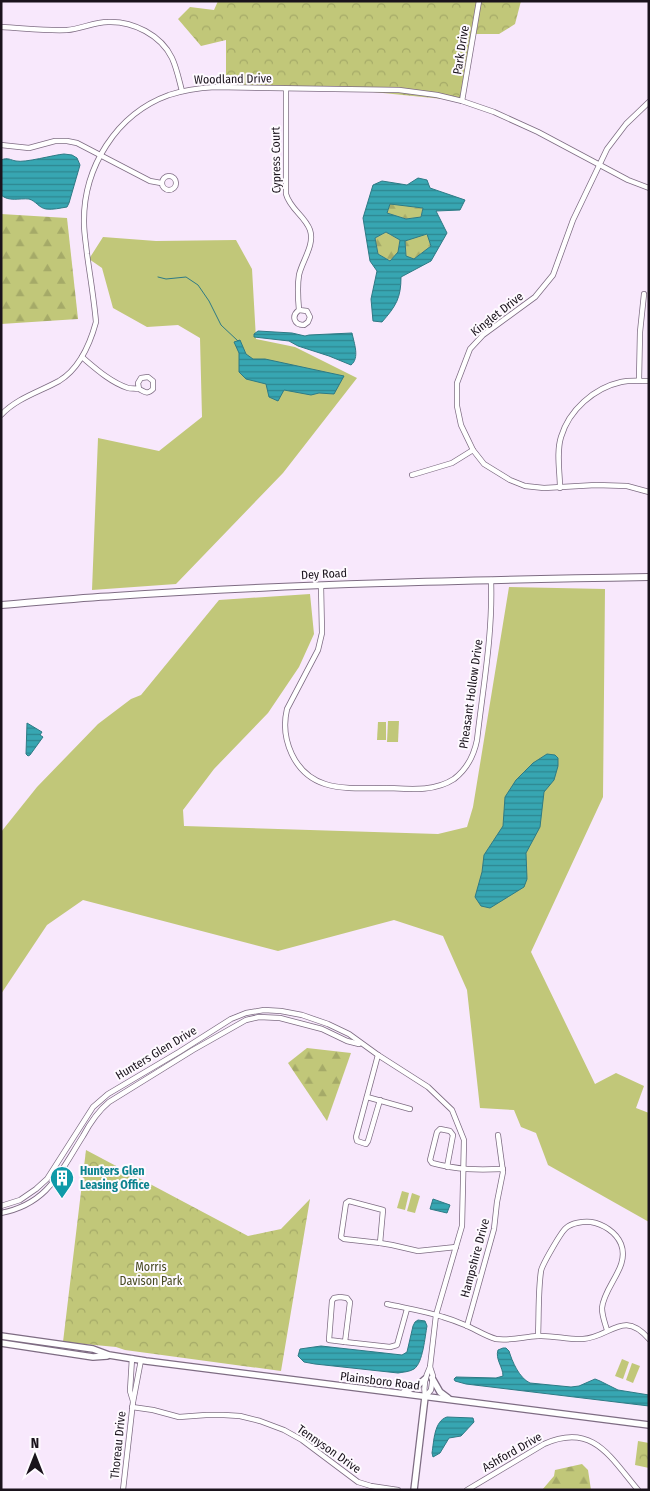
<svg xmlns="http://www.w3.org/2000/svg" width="650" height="1491" font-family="'Fira Sans Condensed',sans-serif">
  <defs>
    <pattern id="forest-firs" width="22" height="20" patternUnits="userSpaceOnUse" patternTransform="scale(1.25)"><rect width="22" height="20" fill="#c1c779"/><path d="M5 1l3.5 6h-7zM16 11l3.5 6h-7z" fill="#a5aa68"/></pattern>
    <pattern id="park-crowns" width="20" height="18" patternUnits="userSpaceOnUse" patternTransform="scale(1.25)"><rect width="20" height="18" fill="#c1c779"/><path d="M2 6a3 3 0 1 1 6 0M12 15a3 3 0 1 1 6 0" fill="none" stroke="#a5aa68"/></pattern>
    <pattern id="water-rules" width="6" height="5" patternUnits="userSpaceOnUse" patternTransform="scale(1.25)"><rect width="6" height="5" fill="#37a6b2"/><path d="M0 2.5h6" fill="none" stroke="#2e8690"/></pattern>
  </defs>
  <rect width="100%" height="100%" fill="#f8e8fc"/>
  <g fill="#c1c779">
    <polygon points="103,237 156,241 236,240 252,269 256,339 295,347 357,378 283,473 176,584 92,590 98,438 159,451 202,417 200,338 178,325 147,327 113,308 102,268 89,259"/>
    <polygon points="509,587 605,589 603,797 531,952 595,1084 616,1073 644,1086 636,1108 649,1113 649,1222 548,1165 536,1133 521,1127 514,1110 480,1108 467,990 443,936 394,920 278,951 83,900 47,925 1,994 1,832 37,787 98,724 131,699 141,695 219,600 310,594 314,634 299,667 268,713 214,769 183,810 184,826 438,834 467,827 473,807"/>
    <polygon points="388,721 399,721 398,742 387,742"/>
    <polygon points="378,722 386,722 386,740 377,740"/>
    <polygon points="402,1191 409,1193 405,1210 397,1208"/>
    <polygon points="412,1193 420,1196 415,1213 407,1211"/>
    <polygon points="622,1359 629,1362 623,1379 615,1376"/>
    <polygon points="632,1363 640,1366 633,1383 626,1380"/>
  </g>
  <g fill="url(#forest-firs)">
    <polygon points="390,203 423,208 421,217 406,219 387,213"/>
    <polygon points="1,214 67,218 78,319 1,324"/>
    <polygon points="386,232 400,240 398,252 390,261 378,254 375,238"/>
    <polygon points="427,233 431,246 413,260 406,256 405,241"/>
    <polygon points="307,1048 351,1053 327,1121 288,1063"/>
    <polygon points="582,1464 588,1470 591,1490 542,1490 554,1476 555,1470"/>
  </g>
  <g fill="url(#park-crowns)">
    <polygon points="218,1 521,1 515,24 499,34 474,34 463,101 343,89 226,88 226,40 201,46 178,19 190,7 214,10"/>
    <polygon points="86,1150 248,1236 281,1229 310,1199 281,1371 125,1350 116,1347 63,1342"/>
    <polygon points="638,1441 649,1443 649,1468 635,1465"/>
  </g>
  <g fill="url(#water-rules)" stroke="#2e7a85" fill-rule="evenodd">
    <path d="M64 154 72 155 77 158 80 165 69 203 67 207C60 208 53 210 46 209 39 208 36 201 29 199 19 198 9 202 1 195V160C8 157 10 160 16 161 25 163 53 155 64 154Z"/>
    <path d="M418 178 427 180 430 188 465 200 460 210 436 211 447 233 431 261 401 277C401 298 396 306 382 322L373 321 371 299 377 271 370 261 363 218 373 185 382 181 407 185ZM390 204 423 208 421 217 406 219 387 213ZM386 232 400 240 398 252 390 261 378 254 375 238ZM427 234 431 246 414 259 406 256 405 241Z"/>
    <path d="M258 331 292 333 305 336 309 335 352 333C354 343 360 358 351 365L329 356 298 346 289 341 254 337V334Z"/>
    <polygon points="240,340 246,354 253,359 265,359 344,376 334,394 319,393 311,395 284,390 278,401 269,397 266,384 246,379 239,372 239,353 234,342"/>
    <polygon points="27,723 42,732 40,735 43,737 30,755 28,756 26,754"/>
    <polygon points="547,754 555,755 558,758 558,766 554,780 544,792 540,827 526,853 527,879 524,887 490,908 481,906 475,897 482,872 484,855 503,826 505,797 516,780 533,763"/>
    <polygon points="433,1199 450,1205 447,1213 430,1209"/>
    <path d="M418 1320 425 1321 427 1326C425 1336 423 1363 414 1369 409 1372 403 1372 398 1373L315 1364 304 1362 298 1356 300 1349 321 1346 402 1355 407 1352 413 1326 415 1322Z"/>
    <path d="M503 1348H506L509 1351C512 1361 519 1378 530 1383L571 1387 579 1386 595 1379 600 1381 618 1390 649 1395V1406L466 1384 455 1381 454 1379 456 1377 496 1378 503 1376C503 1367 495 1359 498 1350Z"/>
    <path d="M447 1417 473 1418 474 1422 461 1436 449 1438 440 1453 433 1457 432 1453C434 1441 434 1421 447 1417Z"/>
  </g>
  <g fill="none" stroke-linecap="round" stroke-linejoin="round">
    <polyline stroke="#2e7a85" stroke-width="1" points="158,277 166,279 186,277 198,285 209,301 221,325 238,341"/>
    <g stroke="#7e6c83" stroke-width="6">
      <g id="minor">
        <path d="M1 27C23 28 45 31 67 30 81 29 94 22 108 22 133 21 161 35 172 58 177 69 179 80 182 91"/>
        <path d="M286 89V194C290 209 305 216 310 230 315 245 302 261 299 275 297 287 298 299 299 310 291 316 294 325 304 325L308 322 310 317 307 311 299 310"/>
        <polyline points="462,101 479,1"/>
        <polyline points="649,102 626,124 607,149 573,220 553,275 535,297 483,335 470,349 457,383 457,406 461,425 473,450 484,464 510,480 525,486 544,488 596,485 627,486 649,492"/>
        <polyline points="1,145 29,148 55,141 67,141 77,143 150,181 161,183"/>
        <circle cx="169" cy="183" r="7"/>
        <path d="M82 357C95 368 110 382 128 388 131 389 136 388 139 389 145 392 147 395 153 389V381L148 377 141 378 138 383 139 389"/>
        <polyline points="639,380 640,332 644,294"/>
        <path d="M1 415C17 398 39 392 59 381 79 369 90 344 96 322 94 299 90 276 87 254 86 244 84 233 84 223 83 168 116 114 169 95 184 90 199 88 215 87L399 90 437 95 462 101 494 112 538 132 628 180 649 188"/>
        <polyline points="412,475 452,463 473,450"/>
        <path d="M560 488C560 472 556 453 561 437 569 410 594 388 621 382 630 380 640 381 649 381"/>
        <path d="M321 585 322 633 318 650 287 709C280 739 294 774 325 784 344 790 367 788 387 788 409 789 434 792 454 779 467 769 474 755 477 740 483 687 493 634 491 580"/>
        <polyline points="378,1055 356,1137 357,1141 366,1144 368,1141 380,1100"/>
        <polyline points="367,1097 410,1109"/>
        <path d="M447 1167 453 1135 450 1131 440 1129 437 1132 430 1160 432 1163C458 1170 477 1170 503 1169"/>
        <polygon points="349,1201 383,1210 380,1243 344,1239 341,1237 346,1203"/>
        <polyline points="1,1206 20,1200 36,1189 47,1179 93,1107 108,1094 179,1052 231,1019 246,1013 264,1010 281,1011 302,1015 328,1024 349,1034 378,1055 428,1087 452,1110 464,1140 462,1226 436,1315 430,1367 433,1376 431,1390 425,1397"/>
        <path d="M1 1213C48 1204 60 1172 83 1136 90 1123 97 1112 109 1102L193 1050 246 1020 259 1017 280 1018 322 1029 347 1041 359 1044"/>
        <polyline points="380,1243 392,1245 418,1251 456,1247"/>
        <polygon points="340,1297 347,1298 350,1302 345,1342 329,1340 332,1301 334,1298"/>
        <path d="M387 1304C405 1308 425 1311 443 1317 450 1319 458 1322 465 1325 475 1329 485 1336 496 1339 510 1341 523 1337 538 1336 553 1335 568 1340 583 1339 611 1337 623 1309 649 1339"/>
        <polyline points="467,1326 494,1229 497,1202 503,1172 498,1135"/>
        <path d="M538 1336C539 1314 538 1292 541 1271 542 1265 561 1232 566 1228 571 1223 584 1221 591 1222 603 1224 616 1232 621 1244 630 1267 604 1286 602 1308 602 1316 605 1323 607 1330"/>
        <polyline points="345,1342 390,1347 397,1345 407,1309"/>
        <polyline points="132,1358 130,1391 133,1401"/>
        <path d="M425 1396C423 1385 425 1377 430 1367"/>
        <polyline points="132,1407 153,1410 179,1417 206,1415 224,1415 240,1416 260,1421 284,1430 302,1440 358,1482 371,1486 398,1490"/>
        <polyline points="123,1490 133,1402 141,1360"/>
        <path d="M467 1490 544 1444C593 1422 610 1457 638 1490"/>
      </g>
    </g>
    <g stroke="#7e6c83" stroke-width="8">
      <g id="tertiary">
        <polyline points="1,1336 93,1349 109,1355 146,1361 649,1425"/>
        <polyline points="1,1343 93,1357 107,1356"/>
        <polyline points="432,1378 440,1392 448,1398"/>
        <polyline points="404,1392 417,1386 425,1379"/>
        <polyline points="414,1490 425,1397"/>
      </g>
    </g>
    <g stroke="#7e6c83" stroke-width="8">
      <path id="secondary" d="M1 605C39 602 77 598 115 596 292 584 471 580 649 577"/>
    </g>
    <use href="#minor" stroke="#fff" stroke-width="4.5"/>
    <use href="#tertiary" stroke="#fff" stroke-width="5.5"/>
    <use href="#secondary" stroke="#fff" stroke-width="6"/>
  </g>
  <defs>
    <g id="building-pin" transform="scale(1.25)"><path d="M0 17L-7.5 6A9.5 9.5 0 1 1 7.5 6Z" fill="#0f9aa8" stroke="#fefaff"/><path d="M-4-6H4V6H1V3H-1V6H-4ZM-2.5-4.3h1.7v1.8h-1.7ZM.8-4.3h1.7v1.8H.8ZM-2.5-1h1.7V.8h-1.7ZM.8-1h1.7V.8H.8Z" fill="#fff"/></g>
  </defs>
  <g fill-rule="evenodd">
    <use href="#building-pin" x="62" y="1178"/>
  </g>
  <g text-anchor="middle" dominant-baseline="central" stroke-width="4" stroke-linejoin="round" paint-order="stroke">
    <g font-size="12" fill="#1a131c" stroke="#fefaff">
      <text transform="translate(461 50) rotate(-81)">Park Drive</text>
      <text transform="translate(233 79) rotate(-1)">Woodland Drive</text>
      <text transform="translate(276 160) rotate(-91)">Cypress Court</text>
      <text transform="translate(497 314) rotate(-38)">Kinglet Drive</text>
      <text transform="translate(324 574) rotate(-3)">Dey Road</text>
      <text transform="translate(471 694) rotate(-82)">Pheasant Hollow Drive</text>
      <text transform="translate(156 1053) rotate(-31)">Hunters Glen Drive</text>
      <text transform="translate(475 1258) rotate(-75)">Hampshire Drive</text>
      <text transform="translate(380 1381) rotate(7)">Plainsboro Road</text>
      <text transform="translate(118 1445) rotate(-84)">Thoreau Drive</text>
      <text transform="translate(329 1449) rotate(35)">Tennyson Drive</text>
      <text transform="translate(512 1452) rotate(-30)">Ashford Drive</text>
    </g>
    <g font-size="12" font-weight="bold" fill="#0d838f" stroke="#fefaff" text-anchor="start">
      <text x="80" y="1171">Hunters Glen<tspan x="80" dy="14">Leasing Office</tspan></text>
    </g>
    <g font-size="12" fill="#464920" stroke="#fefaff">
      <text x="151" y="1267">Morris<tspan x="151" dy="14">Davison Park</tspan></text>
    </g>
  </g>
  <rect width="650" height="1491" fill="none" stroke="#1a131c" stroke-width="5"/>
  <g transform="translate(35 1456)" stroke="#fefaff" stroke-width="4" paint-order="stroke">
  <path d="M0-4L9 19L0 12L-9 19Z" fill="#1a131c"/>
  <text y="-8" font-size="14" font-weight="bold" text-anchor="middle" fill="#1a131c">N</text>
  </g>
</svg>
